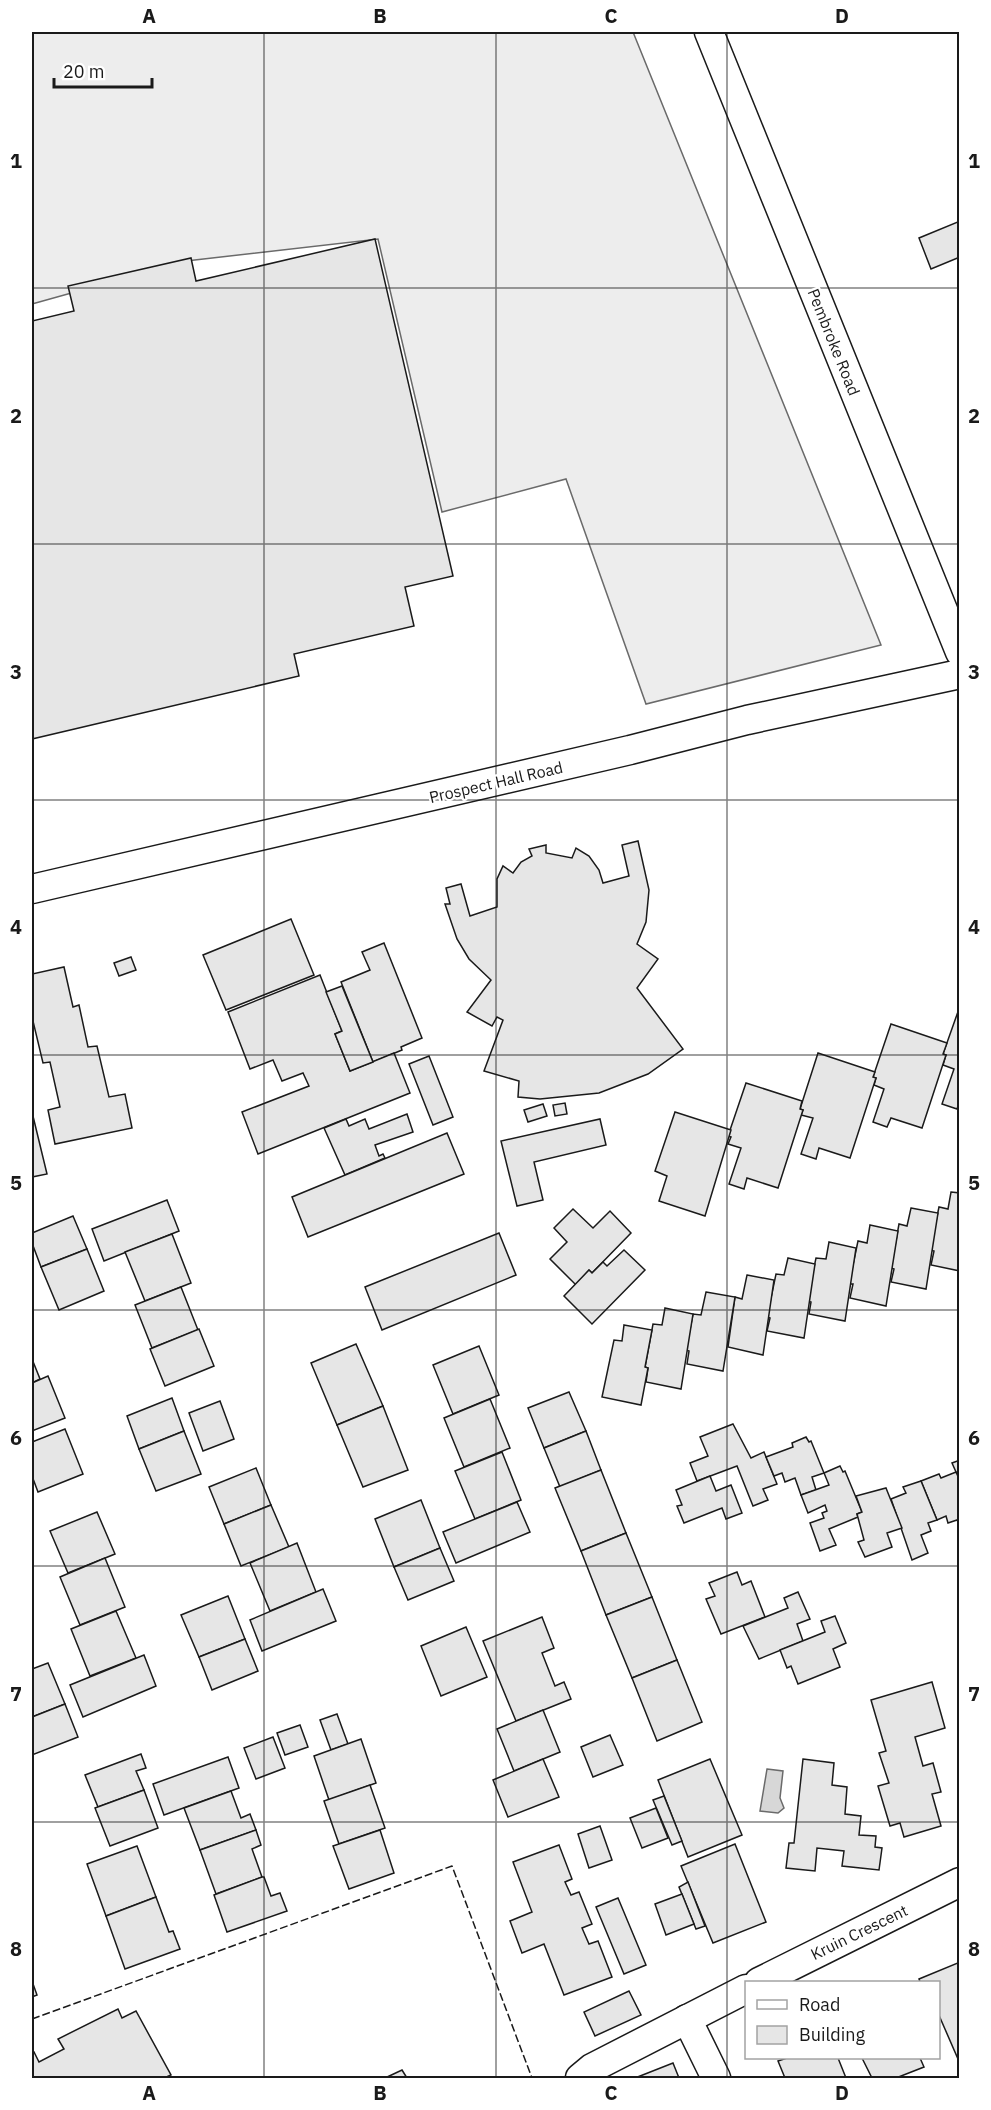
<svg xmlns="http://www.w3.org/2000/svg" width="991" height="2110" viewBox="0 0 991 2110" font-family="'IBM Plex Sans',sans-serif">
	<style>
		.built { fill: #ededed; stroke: #6a6a6a; stroke-width: 1.5 }
		.water { fill: #d7d7d7; stroke: #6a6a6a; stroke-width: 1.5 }
		.building { fill: #e6e6e6; stroke: #1a1a1a; stroke-width: 1.5 }
		.lines { fill: none; stroke-linecap: round; stroke-linejoin: round }
		.street-casing { stroke: #1a1a1a; stroke-width: 31 }
		.street { stroke: #fff; stroke-width: 28 }
		.fence { stroke: #1a1a1a; stroke-width: 1.5; stroke-dasharray: 8 3; stroke-linecap: butt }
		.grid { fill: none; stroke: #1a1a1a; stroke-width: 1.5; stroke-opacity: 0.55 }
		.labels { text-anchor: middle; stroke-width: 4.5; stroke-linejoin: round; paint-order: stroke }
		.street-label { font-size: 16px; fill: #1a1a1a; stroke: #fff }
		.neatline { fill: none; stroke: #1a1a1a; stroke-width: 2 }
		.grid-label { font-size: 20px; text-anchor: middle; font-weight: bold; fill: #1a1a1a }
	</style>
	<rect width="100%" height="100%" fill="#fff"/>
	<polygon class="built" points="32,32 633,32 881,645 646,704 566,479 442,512 378,239 186,261 32,304"/>
	<polygon class="water" points="767,1769 783,1771 780,1798 784,1808 778,1813 760,1811"/>
	<g class="building">
		<polygon points="960,221 960,257 931,269 919,238"/>
		<polygon points="375,239 453,576 405,587 414,626 294,654 299,676 32,739 32,321 74,311 68,286 191,258 196,281"/>
		<polygon points="638,841 649,890 646,922 637,944 658,959 637,988 683,1049 648,1074 599,1093 540,1099 518,1097 519,1081 484,1071 503,1020 497,1017 492,1026 467,1012 491,980 469,959 457,939 445,904 450,904 446,888 461,884 470,916 497,907 497,879 503,866 513,873 521,862 532,856 529,849 546,845 546,853 572,858 576,848 589,856 599,870 603,883 629,876 622,845"/>
		<polygon points="291,919 314,975 226,1010 203,955"/>
		<polygon points="384,943 422,1038 401,1047 402,1050 373,1062 341,982 370,970 362,952"/>
		<polygon points="131,957 136,970 119,976 114,963"/>
		<polygon points="64,967 73,1007 79,1005 88,1047 97,1046 109,1097 125,1094 132,1128 55,1144 48,1110 60,1107 50,1062 43,1063 32,1017 32,974"/>
		<polygon points="320,975 342,1031 335,1034 350,1071 394,1053 410,1093 258,1154 242,1112 309,1086 303,1073 282,1081 273,1060 250,1069 228,1012"/>
		<polygon points="342,986 373,1062 350,1071 335,1034 342,1031 326,992"/>
		<polygon points="960,1006 960,1100 957,1109 942,1104 954,1069 943,1065 946,1055 943,1054"/>
		<polygon points="891,1024 947,1043 943,1054 946,1055 922,1128 891,1118 887,1127 873,1122 884,1089 874,1085 876,1078 873,1077"/>
		<polygon points="818,1053 875,1072 873,1077 876,1078 850,1158 819,1148 816,1159 801,1154 813,1118 801,1115 803,1110 800,1109"/>
		<polygon points="429,1056 453,1117 433,1125 409,1064"/>
		<polygon points="746,1083 802,1101 800,1109 803,1110 778,1188 747,1178 744,1189 729,1184 741,1148 728,1144 731,1137 728,1136"/>
		<polygon points="565,1103 567,1114 555,1116 553,1105"/>
		<polygon points="543,1104 547,1116 528,1122 524,1110"/>
		<polygon points="32,1112 47,1174 32,1177"/>
		<polygon points="675,1112 731,1130 705,1216 659,1201 667,1176 655,1171"/>
		<polygon points="407,1114 413,1132 375,1145 379,1156 383,1154 385,1158 345,1175 324,1128 346,1119 349,1126 365,1119 369,1129"/>
		<polygon points="600,1119 606,1145 534,1162 543,1200 517,1206 501,1141"/>
		<polygon points="447,1133 464,1174 308,1237 292,1197"/>
		<polygon points="951,1192 960,1193 960,1271 931,1265 934,1251 930,1250 939,1207 948,1209"/>
		<polygon points="167,1200 179,1231 104,1261 92,1229"/>
		<polygon points="911,1208 938,1213 926,1289 891,1282 894,1269 891,1268 899,1224 907,1226"/>
		<polygon points="573,1209 593,1228 610,1211 631,1233 592,1273 589,1270 576,1285 550,1259 567,1242 554,1228"/>
		<polygon points="73,1216 87,1249 41,1267 32,1243 32,1233"/>
		<polygon points="870,1225 898,1231 886,1306 850,1298 853,1284 849,1284 858,1241 867,1243"/>
		<polygon points="499,1233 516,1275 382,1330 365,1287"/>
		<polygon points="172,1234 191,1283 145,1301 125,1252"/>
		<polygon points="829,1242 856,1248 845,1321 809,1314 811,1302 807,1301 816,1258 826,1259"/>
		<polygon points="87,1249 104,1291 59,1310 41,1267"/>
		<polygon points="624,1250 645,1270 592,1324 564,1296 589,1270 592,1273 603,1262 607,1266"/>
		<polygon points="788,1258 815,1264 804,1338 767,1331 770,1318 767,1317 776,1274 784,1275"/>
		<polygon points="747,1275 774,1280 763,1355 728,1347 735,1297 742,1299"/>
		<polygon points="181,1287 198,1330 152,1348 135,1305"/>
		<polygon points="706,1292 735,1297 723,1371 687,1364 689,1351 686,1350 693,1314 701,1315"/>
		<polygon points="665,1308 693,1314 681,1389 646,1382 648,1368 645,1367 653,1324 662,1325"/>
		<polygon points="624,1325 652,1330 645,1367 648,1368 641,1405 602,1397 614,1340 622,1341"/>
		<polygon points="199,1329 214,1366 165,1386 150,1349"/>
		<polygon points="356,1344 383,1406 337,1425 311,1363"/>
		<polygon points="479,1346 499,1395 453,1414 433,1365"/>
		<polygon points="32,1359 40,1379 32,1383"/>
		<polygon points="48,1376 65,1418 32,1431 32,1383"/>
		<polygon points="569,1392 586,1431 544,1448 528,1408"/>
		<polygon points="172,1398 184,1431 139,1449 127,1416"/>
		<polygon points="490,1399 510,1448 464,1467 444,1418"/>
		<polygon points="220,1401 234,1439 203,1451 189,1413"/>
		<polygon points="383,1406 408,1470 363,1487 337,1425"/>
		<polygon points="733,1424 751,1458 764,1452 777,1484 763,1489 768,1500 753,1506 737,1466 697,1481 690,1463 708,1456 700,1437"/>
		<polygon points="65,1429 83,1474 38,1492 32,1476 32,1442"/>
		<polygon points="184,1431 201,1474 156,1491 139,1449"/>
		<polygon points="586,1431 601,1470 560,1487 544,1448"/>
		<polygon points="806,1437 809,1442 811,1441 824,1473 812,1477 816,1490 801,1495 795,1478 785,1482 782,1473 774,1476 766,1457 793,1447 792,1443"/>
		<polygon points="502,1452 521,1500 475,1519 455,1471"/>
		<polygon points="960,1460 960,1481 952,1463"/>
		<polygon points="840,1466 843,1472 845,1471 862,1512 857,1514 858,1517 829,1529 836,1545 820,1551 810,1523 824,1518 822,1513 827,1511 825,1505 808,1513 801,1495 829,1485 824,1473"/>
		<polygon points="256,1468 271,1505 224,1524 209,1487"/>
		<polygon points="601,1470 626,1533 581,1551 555,1488"/>
		<polygon points="956,1472 960,1481 960,1525 957,1520 948,1523 946,1516 937,1520 921,1481 939,1474 941,1478"/>
		<polygon points="710,1476 716,1491 731,1485 742,1513 726,1519 722,1508 684,1523 677,1506 682,1505 676,1490"/>
		<polygon points="921,1481 937,1520 928,1523 931,1531 921,1535 928,1553 912,1560 891,1499 906,1493 903,1487"/>
		<polygon points="886,1488 902,1528 887,1533 892,1547 865,1557 858,1542 864,1540 857,1514 862,1512 856,1496"/>
		<polygon points="421,1500 440,1548 394,1567 375,1519"/>
		<polygon points="517,1502 530,1532 456,1563 443,1532"/>
		<polygon points="271,1505 289,1547 241,1566 224,1524"/>
		<polygon points="97,1512 115,1554 68,1573 50,1531"/>
		<polygon points="626,1533 652,1597 606,1615 581,1551"/>
		<polygon points="297,1543 316,1592 270,1611 250,1563"/>
		<polygon points="440,1548 454,1581 408,1600 394,1567"/>
		<polygon points="105,1558 125,1607 80,1625 60,1577"/>
		<polygon points="737,1572 742,1585 751,1581 765,1617 721,1634 706,1599 715,1596 709,1583"/>
		<polygon points="323,1589 336,1621 262,1651 250,1620"/>
		<polygon points="798,1592 810,1619 797,1624 803,1641 759,1659 743,1626 788,1608 784,1598"/>
		<polygon points="228,1596 245,1639 199,1657 181,1615"/>
		<polygon points="652,1597 677,1660 632,1678 606,1615"/>
		<polygon points="116,1611 136,1658 90,1676 71,1629"/>
		<polygon points="835,1616 846,1643 833,1649 840,1667 798,1684 791,1666 787,1668 780,1650 825,1632 821,1621"/>
		<polygon points="542,1617 554,1648 542,1653 555,1686 564,1682 571,1699 516,1721 483,1641"/>
		<polygon points="466,1627 487,1677 441,1696 421,1646"/>
		<polygon points="245,1639 258,1671 212,1690 199,1657"/>
		<polygon points="144,1655 156,1686 83,1717 70,1685"/>
		<polygon points="677,1660 702,1722 657,1741 632,1678"/>
		<polygon points="48,1663 65,1704 32,1717 32,1669"/>
		<polygon points="932,1682 945,1728 915,1737 923,1766 933,1763 941,1792 932,1794 941,1826 904,1837 900,1823 890,1826 878,1786 889,1783 879,1753 886,1751 871,1700"/>
		<polygon points="65,1704 78,1737 32,1755 32,1717"/>
		<polygon points="543,1710 560,1752 514,1771 497,1729"/>
		<polygon points="337,1714 348,1744 331,1750 320,1720"/>
		<polygon points="300,1725 308,1747 285,1755 277,1733"/>
		<polygon points="610,1735 623,1765 593,1777 581,1747"/>
		<polygon points="273,1737 285,1768 256,1779 244,1748"/>
		<polygon points="361,1739 376,1783 329,1800 314,1756"/>
		<polygon points="141,1754 146,1768 136,1771 144,1790 98,1807 85,1775"/>
		<polygon points="228,1757 239,1788 164,1815 153,1784"/>
		<polygon points="543,1759 559,1797 508,1817 493,1780"/>
		<polygon points="710,1759 742,1835 688,1857 658,1780"/>
		<polygon points="803,1759 834,1763 832,1785 847,1787 845,1814 861,1816 859,1835 876,1836 875,1847 882,1848 879,1870 842,1866 844,1851 817,1848 815,1871 786,1868 789,1843 794,1843"/>
		<polygon points="370,1785 385,1828 339,1844 324,1801"/>
		<polygon points="144,1790 158,1828 110,1846 95,1808"/>
		<polygon points="231,1791 241,1818 250,1814 256,1830 200,1850 184,1808"/>
		<polygon points="664,1796 682,1841 672,1845 653,1800"/>
		<polygon points="656,1808 668,1838 642,1848 630,1818"/>
		<polygon points="600,1826 612,1860 589,1868 578,1834"/>
		<polygon points="256,1830 261,1845 252,1849 262,1877 216,1894 200,1850"/>
		<polygon points="380,1830 394,1873 349,1889 333,1846"/>
		<polygon points="735,1844 766,1922 713,1943 681,1866"/>
		<polygon points="559,1845 572,1879 565,1882 571,1895 579,1892 592,1924 582,1928 589,1944 598,1941 612,1977 564,1995 544,1944 522,1953 510,1921 532,1912 513,1862"/>
		<polygon points="137,1846 156,1897 106,1916 87,1864"/>
		<polygon points="262,1877 264,1877 271,1896 280,1893 287,1911 227,1932 214,1895"/>
		<polygon points="688,1882 705,1926 696,1929 679,1887"/>
		<polygon points="682,1894 694,1924 666,1935 655,1904"/>
		<polygon points="156,1897 169,1932 173,1931 180,1949 125,1969 106,1916"/>
		<polygon points="618,1898 646,1965 624,1974 596,1907"/>
		<polygon points="960,1962 960,2059 958,2059 938,2013 938,1982 920,1982 919,1979"/>
		<polygon points="32,1981 37,1995 32,1997"/>
		<polygon points="629,1991 641,2015 595,2036 584,2012"/>
		<polygon points="118,2009 122,2018 136,2011 171,2075 164,2078 32,2078 32,2053 34,2052 39,2062 64,2049 58,2039"/>
		<polygon points="787,2058 838,2058 846,2078 785,2078 778,2061"/>
		<polygon points="862,2058 920,2058 924,2067 896,2078 872,2078"/>
		<polygon points="673,2063 679,2078 635,2078"/>
		<polygon points="402,2070 407,2078 385,2078"/>
	</g>
	<g class="lines">
		<g class="street-casing">
			<g id="street">
				<polyline points="709,32 960,652"/>
				<polyline points="32,889 630,750 747,720 960,674"/>
				<polyline points="759,1982 960,1882"/>
				<polyline points="687,2019 716,2078"/>
				<polyline points="580,2078 592,2068 746,1989"/>
			</g>
		</g>
		<use href="#street" class="street"/>
		<polyline class="fence" points="32,2019 452,1866 532,2078"/>
	</g>
	<path class="grid" d="M 264,32 L 264,2078M 496,32 L 496,2078M 727,32 L 727,2078M 32,288 L 960,288M 32,544 L 960,544M 32,800 L 960,800M 32,1055 L 960,1055M 32,1310 L 960,1310M 32,1566 L 960,1566M 32,1822 L 960,1822"/>
	<g class="labels">
		<g class="street-label">
			<text transform="translate(834 342) rotate(68)" y="6">Pembroke Road</text>
			<text transform="translate(496 782) rotate(-13)" y="6">Prospect Hall Road</text>
			<text transform="translate(859 1932) rotate(-26)" y="6">Kruin Crescent</text>
		</g>
	</g>
	<rect width="991" height="2110" fill="none" stroke="#ffffff" stroke-width="66"/>
	<rect x="745" y="1981" width="195" height="78" fill="#ffffff" stroke="#a3a3a3" stroke-width="1.5"/>
	<rect x="757" y="2000" width="30" height="9" fill="#ffffff" stroke="#a3a3a3" stroke-width="1.5"/>
	<text x="799" y="2011" font-size="18" fill="#1a1a1a">Road</text>
	<rect x="757" y="2026" width="30" height="18" fill="#e6e6e6" stroke="#a3a3a3" stroke-width="1.5"/>
	<text x="799" y="2041" font-size="18" fill="#1a1a1a">Building</text>
	<path d="M54 78v9h98v-9" fill="none" stroke="#1a1a1a" stroke-width="3"/>
	<text x="63" y="78" font-size="18" fill="#1a1a1a" stroke="#ffffff" stroke-width="4.5" paint-order="stroke">20 m</text>
	<rect x="33" y="33" width="925" height="2044" class="neatline"/>
	<g class="grid-label">
		<text x="149" y="23">A</text>
		<text x="380" y="23">B</text>
		<text x="611" y="23">C</text>
		<text x="842" y="23">D</text>
		<text x="16" y="168">1</text>
		<text x="974" y="168">1</text>
		<text x="16" y="423">2</text>
		<text x="974" y="423">2</text>
		<text x="16" y="679">3</text>
		<text x="974" y="679">3</text>
		<text x="16" y="934">4</text>
		<text x="974" y="934">4</text>
		<text x="16" y="1190">5</text>
		<text x="974" y="1190">5</text>
		<text x="16" y="1445">6</text>
		<text x="974" y="1445">6</text>
		<text x="16" y="1701">7</text>
		<text x="974" y="1701">7</text>
		<text x="16" y="1956">8</text>
		<text x="974" y="1956">8</text>
		<text x="149" y="2100">A</text>
		<text x="380" y="2100">B</text>
		<text x="611" y="2100">C</text>
		<text x="842" y="2100">D</text>
	</g>
</svg>
